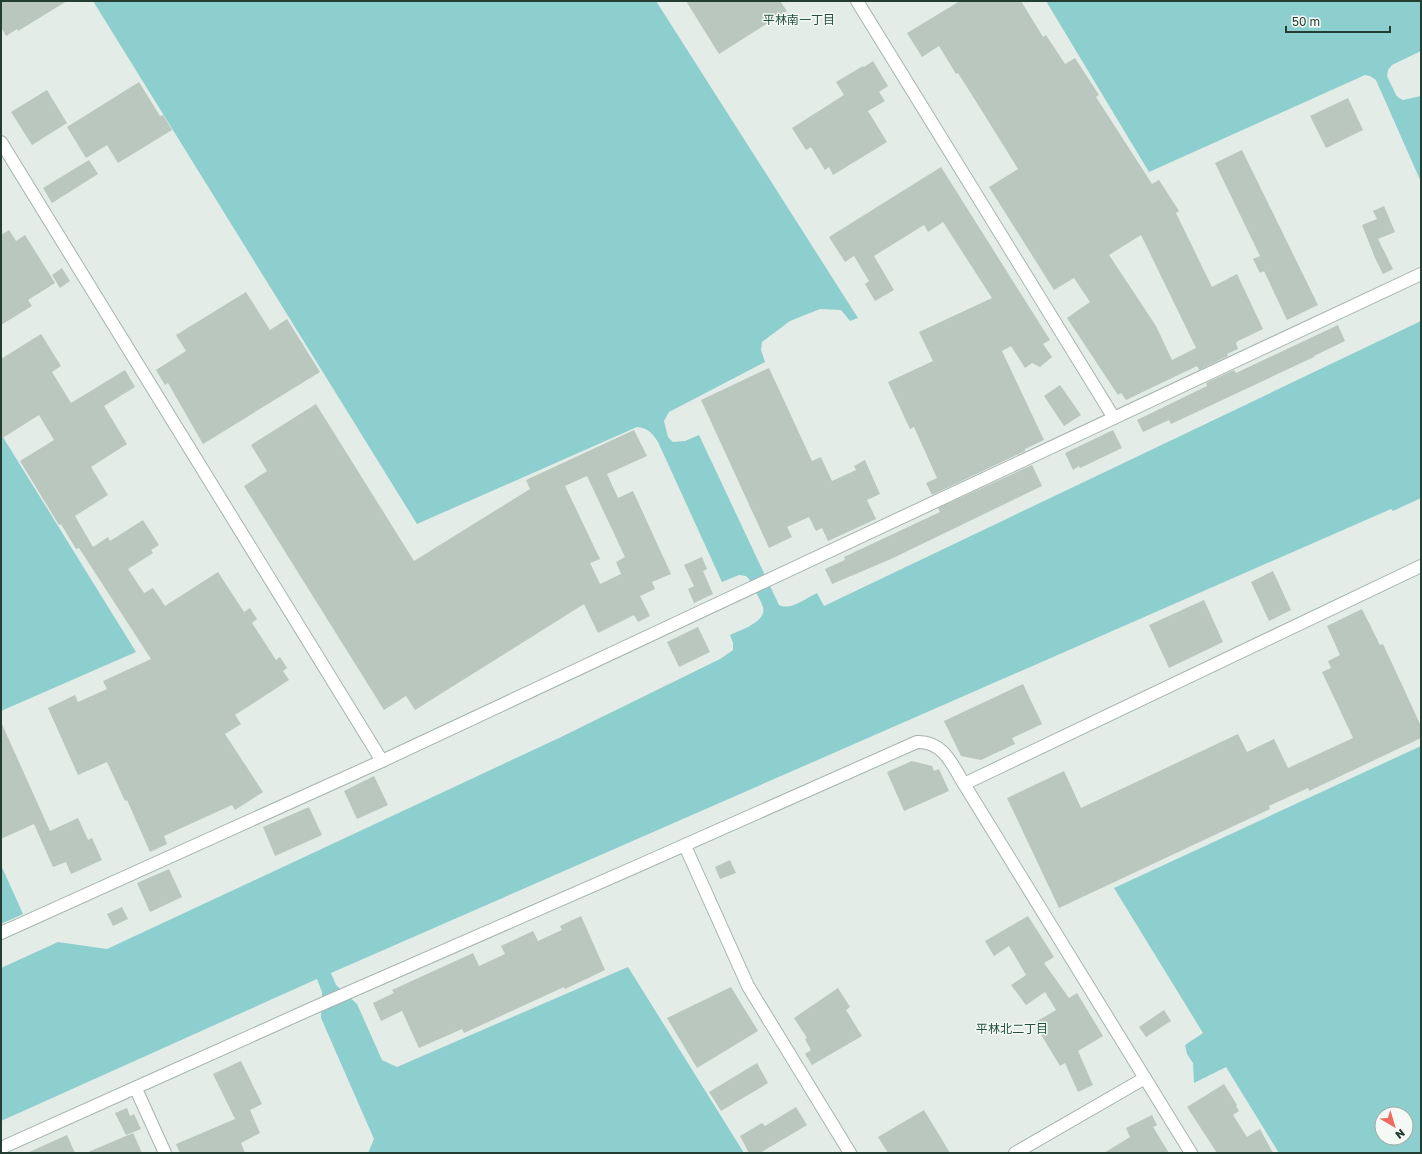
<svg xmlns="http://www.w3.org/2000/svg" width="1422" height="1154" viewBox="0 0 1422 1154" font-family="'Golos Text','Noto Sans JP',sans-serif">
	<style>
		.water { fill: #8dcfcf; fill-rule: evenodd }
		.building { fill: #b9c7bf; fill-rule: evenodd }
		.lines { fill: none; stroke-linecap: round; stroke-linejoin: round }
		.minor-casing { stroke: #a6b4ad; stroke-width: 14 }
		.minor { stroke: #fff; stroke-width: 12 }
		.labels { text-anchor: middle; stroke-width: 3; stroke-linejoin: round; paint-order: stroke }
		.neighbourhood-label { font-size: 12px; fill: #204f3c; stroke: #f4f9f5 }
	</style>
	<rect width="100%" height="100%" fill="#e3ece7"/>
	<g class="water">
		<path d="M 93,1 L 656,1 L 858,318 L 850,321 L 841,310 L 820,309 L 790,321 L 762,342 L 761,350 L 765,362 L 669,412 L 664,421 L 668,437 L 673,442 L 685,441 L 699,435 L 779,605 C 791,611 806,598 817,593 L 824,606 L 1421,321 L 1421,498 L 1393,511 L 1391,509 L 331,973 L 336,985 L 357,1004 L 382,1060 L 397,1067 L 628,967 L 744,1153 L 368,1153 L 374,1139 L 321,1018 L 322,992 L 317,979 L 1,1121 L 1,968 L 58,942 L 107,949 L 559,738 L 720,659 L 733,650 L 733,643 L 730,635 C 740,630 767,622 763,607 C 760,598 753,588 749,579 L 746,576 L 739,575 L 722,582 L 658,442 C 652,433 648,428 637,427 L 417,524 Z"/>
		<polygon points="1046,1 1421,1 1421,51 1392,65 1388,70 1387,76 1396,95 1399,98 1403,100 1421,96 1421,182 1376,80 1370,76 1365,75 1149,172"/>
		<polygon points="1,434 136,652 1,711"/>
		<path d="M 1421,746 L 1421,1153 L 1279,1153 L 1226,1067 L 1194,1083 L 1193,1063 L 1187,1054 L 1185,1045 L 1203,1033 L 1114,888 ZM 1382,1114 L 1406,1114 L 1406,1138 L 1382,1138 Z"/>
		<polygon points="1,865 23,914 1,924"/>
	</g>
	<g class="building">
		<polygon points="1,1 67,1 18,31 17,29 6,36 1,27"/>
		<polygon points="686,1 780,1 787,11 719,54"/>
		<path d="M 960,1 L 1021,1 L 1043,37 L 1046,35 L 1065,64 L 1075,58 L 1099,95 L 1096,97 L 1152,184 L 1159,180 L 1179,211 L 1176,213 L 1212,287 L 1237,274 L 1263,329 L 1238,341 L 1236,343 L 1238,349 L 1227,354 L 1228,356 L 1199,370 L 1197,366 L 1126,400 L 1121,393 L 1118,395 L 1067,318 L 1090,302 L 1074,278 L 1054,290 L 989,187 L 1018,169 L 982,111 L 958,73 L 956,74 L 939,46 L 922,57 L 907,33 ZM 1141,235 L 1196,348 L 1172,360 L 1156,326 L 1109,255 Z"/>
		<polygon points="873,61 888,86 879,92 885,101 868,111 887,142 833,175 829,167 825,170 811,147 806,150 792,128 844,95 836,82 863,66 864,67"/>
		<polygon points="139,82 160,116 163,115 172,130 118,163 107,145 86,158 67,127"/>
		<polygon points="47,90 67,123 32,145 11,112"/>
		<polygon points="1348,98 1363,130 1326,148 1310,116"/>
		<polygon points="1242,150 1318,305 1287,320 1264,271 1260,273 1253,259 1260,256 1215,163"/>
		<polygon points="89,160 98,174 52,203 43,188"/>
		<polygon points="941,167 1050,340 1043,344 1052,357 1040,367 1032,363 1025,368 1011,346 1002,351 1044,440 1025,449 1025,451 932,495 926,483 937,478 914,427 910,429 888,382 933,361 919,332 992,298 943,222 928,232 924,225 874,256 894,290 875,301 865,284 869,281 854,256 845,262 829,237"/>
		<polygon points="1384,206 1395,232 1378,239 1393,269 1383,274 1375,258 1362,225 1377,219 1373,211"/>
		<polygon points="9,230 16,241 25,235 55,283 28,300 32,306 1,325 1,235"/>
		<polygon points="62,268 70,281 60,288 52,275"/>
		<polygon points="246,292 270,330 287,319 320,372 203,444 168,383 165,385 156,370 186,351 176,335"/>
		<polygon points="1338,325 1345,341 1314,356 1314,357 1171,424 1169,420 1143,432 1137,420 1207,386 1206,383 1234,370 1236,373"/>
		<polygon points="41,334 61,366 52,372 71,403 125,370 135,387 104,406 127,444 91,467 108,495 75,516 93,547 108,537 110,541 143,520 159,545 151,550 153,553 128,569 144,593 153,588 165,606 218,572 244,612 250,608 257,619 252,623 276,660 280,657 287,668 283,671 289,680 235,715 241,724 225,734 263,792 235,810 232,805 164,836 167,844 150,852 127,800 125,801 107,762 78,775 48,708 75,695 78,702 107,689 103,681 151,659 79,548 76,549 61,524 59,525 20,461 54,440 39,415 1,439 1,359"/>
		<polygon points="769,368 812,461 821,457 832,481 856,470 854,466 865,460 880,494 867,500 876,519 828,541 822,528 816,531 809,517 787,527 792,537 769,548 701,400"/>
		<polygon points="1060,385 1081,415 1064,426 1044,396"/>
		<path d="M 316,404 L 414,561 L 530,489 L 526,480 L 634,430 L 647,456 L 607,474 L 618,498 L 633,491 L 671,574 L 652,582 L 655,589 L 640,596 L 650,616 L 638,622 L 634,615 L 598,633 L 584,604 L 415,710 L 406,696 L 384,710 L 244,486 L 267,471 L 251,445 ZM 587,476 L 625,557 L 616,562 L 621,574 L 600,584 L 590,563 L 600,559 L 565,486 Z"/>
		<polygon points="1113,430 1122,448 1080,468 1079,466 1073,470 1065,453"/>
		<polygon points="1032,465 1042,486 891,559 832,584 825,569 845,560 844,557 940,512 938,508"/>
		<polygon points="702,557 707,569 703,571 713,594 694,603 688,589 694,586 684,565"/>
		<polygon points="1273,571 1291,610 1269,621 1251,582"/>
		<polygon points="1204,600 1223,642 1169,668 1149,625"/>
		<polygon points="1362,609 1380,645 1383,644 1421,726 1421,738 1309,791 1308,788 1269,806 1270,809 1059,908 1007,798 1064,771 1081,808 1238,734 1247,752 1274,739 1288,768 1353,738 1322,672 1331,668 1328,661 1340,655 1327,626"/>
		<polygon points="698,627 710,652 679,667 667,642"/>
		<polygon points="1023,684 1042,724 1012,738 1015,744 981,760 961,756 944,721"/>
		<polygon points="1,722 50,831 78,818 88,840 92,838 102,860 71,874 66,862 53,867 34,824 1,839"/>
		<polygon points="912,761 932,766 934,771 939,769 949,791 904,811 887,772"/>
		<polygon points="374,776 388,805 357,819 344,791"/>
		<polygon points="309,807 322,835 275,856 263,827"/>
		<polygon points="730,860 736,873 720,879 715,867"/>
		<polygon points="169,869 182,897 150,912 137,883"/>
		<polygon points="122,907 128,919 113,926 107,914"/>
		<polygon points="581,916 605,970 565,989 564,987 464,1033 462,1029 419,1048 402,1011 381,1021 373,1003 394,993 392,990 473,953 479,966 505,954 501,946 533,931 538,941 562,930 560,926"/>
		<polygon points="1028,916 1054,957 1044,963 1069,998 1077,993 1103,1036 1078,1051 1093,1085 1078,1092 1065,1063 1060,1066 1034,1023 1056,1010 1045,992 1026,1005 1011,985 1026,975 1009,946 994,956 985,941"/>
		<polygon points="731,987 758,1031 697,1068 667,1018"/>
		<polygon points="838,988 850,1007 846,1010 862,1036 812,1065 805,1054 811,1050 805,1039 807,1038 794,1018"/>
		<polygon points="1164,1010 1171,1021 1146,1037 1139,1027"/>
		<polygon points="241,1061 262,1104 250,1110 260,1133 241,1143 245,1153 180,1153 176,1144 235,1119 213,1074"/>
		<polygon points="757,1063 768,1083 721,1111 709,1092"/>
		<polygon points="1224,1084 1237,1105 1236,1106 1239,1111 1233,1115 1247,1137 1260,1129 1273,1153 1217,1153 1187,1107"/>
		<polygon points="796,1107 807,1125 760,1153 749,1153 740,1136 762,1123 765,1126"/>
		<polygon points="127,1108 130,1116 134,1114 141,1129 126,1135 115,1113"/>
		<polygon points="924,1110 950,1153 888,1153 878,1137"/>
		<polygon points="1152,1115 1157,1125 1153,1127 1169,1153 1104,1153 1130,1137 1126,1128"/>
		<polygon points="133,1133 142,1153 86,1153"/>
		<polygon points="67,1135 75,1153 27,1153"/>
	</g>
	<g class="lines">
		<g class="minor-casing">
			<g id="minor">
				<polyline points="857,1 1114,418"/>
				<polyline points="1,142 382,761"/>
				<polyline points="964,784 1421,566"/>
				<polyline points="685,846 748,986 850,1153"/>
				<polyline points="1,933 382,761 1421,274"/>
				<polyline points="136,1089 165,1153"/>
				<path d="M 1,1148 C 105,1102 209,1054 313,1008 C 515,920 716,832 917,742 C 943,741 952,764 964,784 L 1191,1153"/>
				<polyline points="1015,1153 1145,1078"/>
			</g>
		</g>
		<use href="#minor" class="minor"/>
	</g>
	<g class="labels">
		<g class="neighbourhood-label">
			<text x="799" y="24">平林南一丁目</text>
			<text x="1012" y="1033">平林北二丁目</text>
		</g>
	</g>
	<rect width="1422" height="1154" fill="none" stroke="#233d32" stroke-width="4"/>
	<g transform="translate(1394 1126) rotate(142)"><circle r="19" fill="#f4f9f5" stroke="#a0aea7"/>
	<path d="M0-3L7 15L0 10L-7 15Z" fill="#ed6c61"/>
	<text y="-6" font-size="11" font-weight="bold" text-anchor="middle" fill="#233d32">N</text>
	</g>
	<path d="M1286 26v6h104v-6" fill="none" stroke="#233d32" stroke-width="2"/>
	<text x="1292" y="26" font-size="12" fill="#233d32" stroke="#f4f9f5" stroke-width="3" paint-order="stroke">50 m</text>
</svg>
